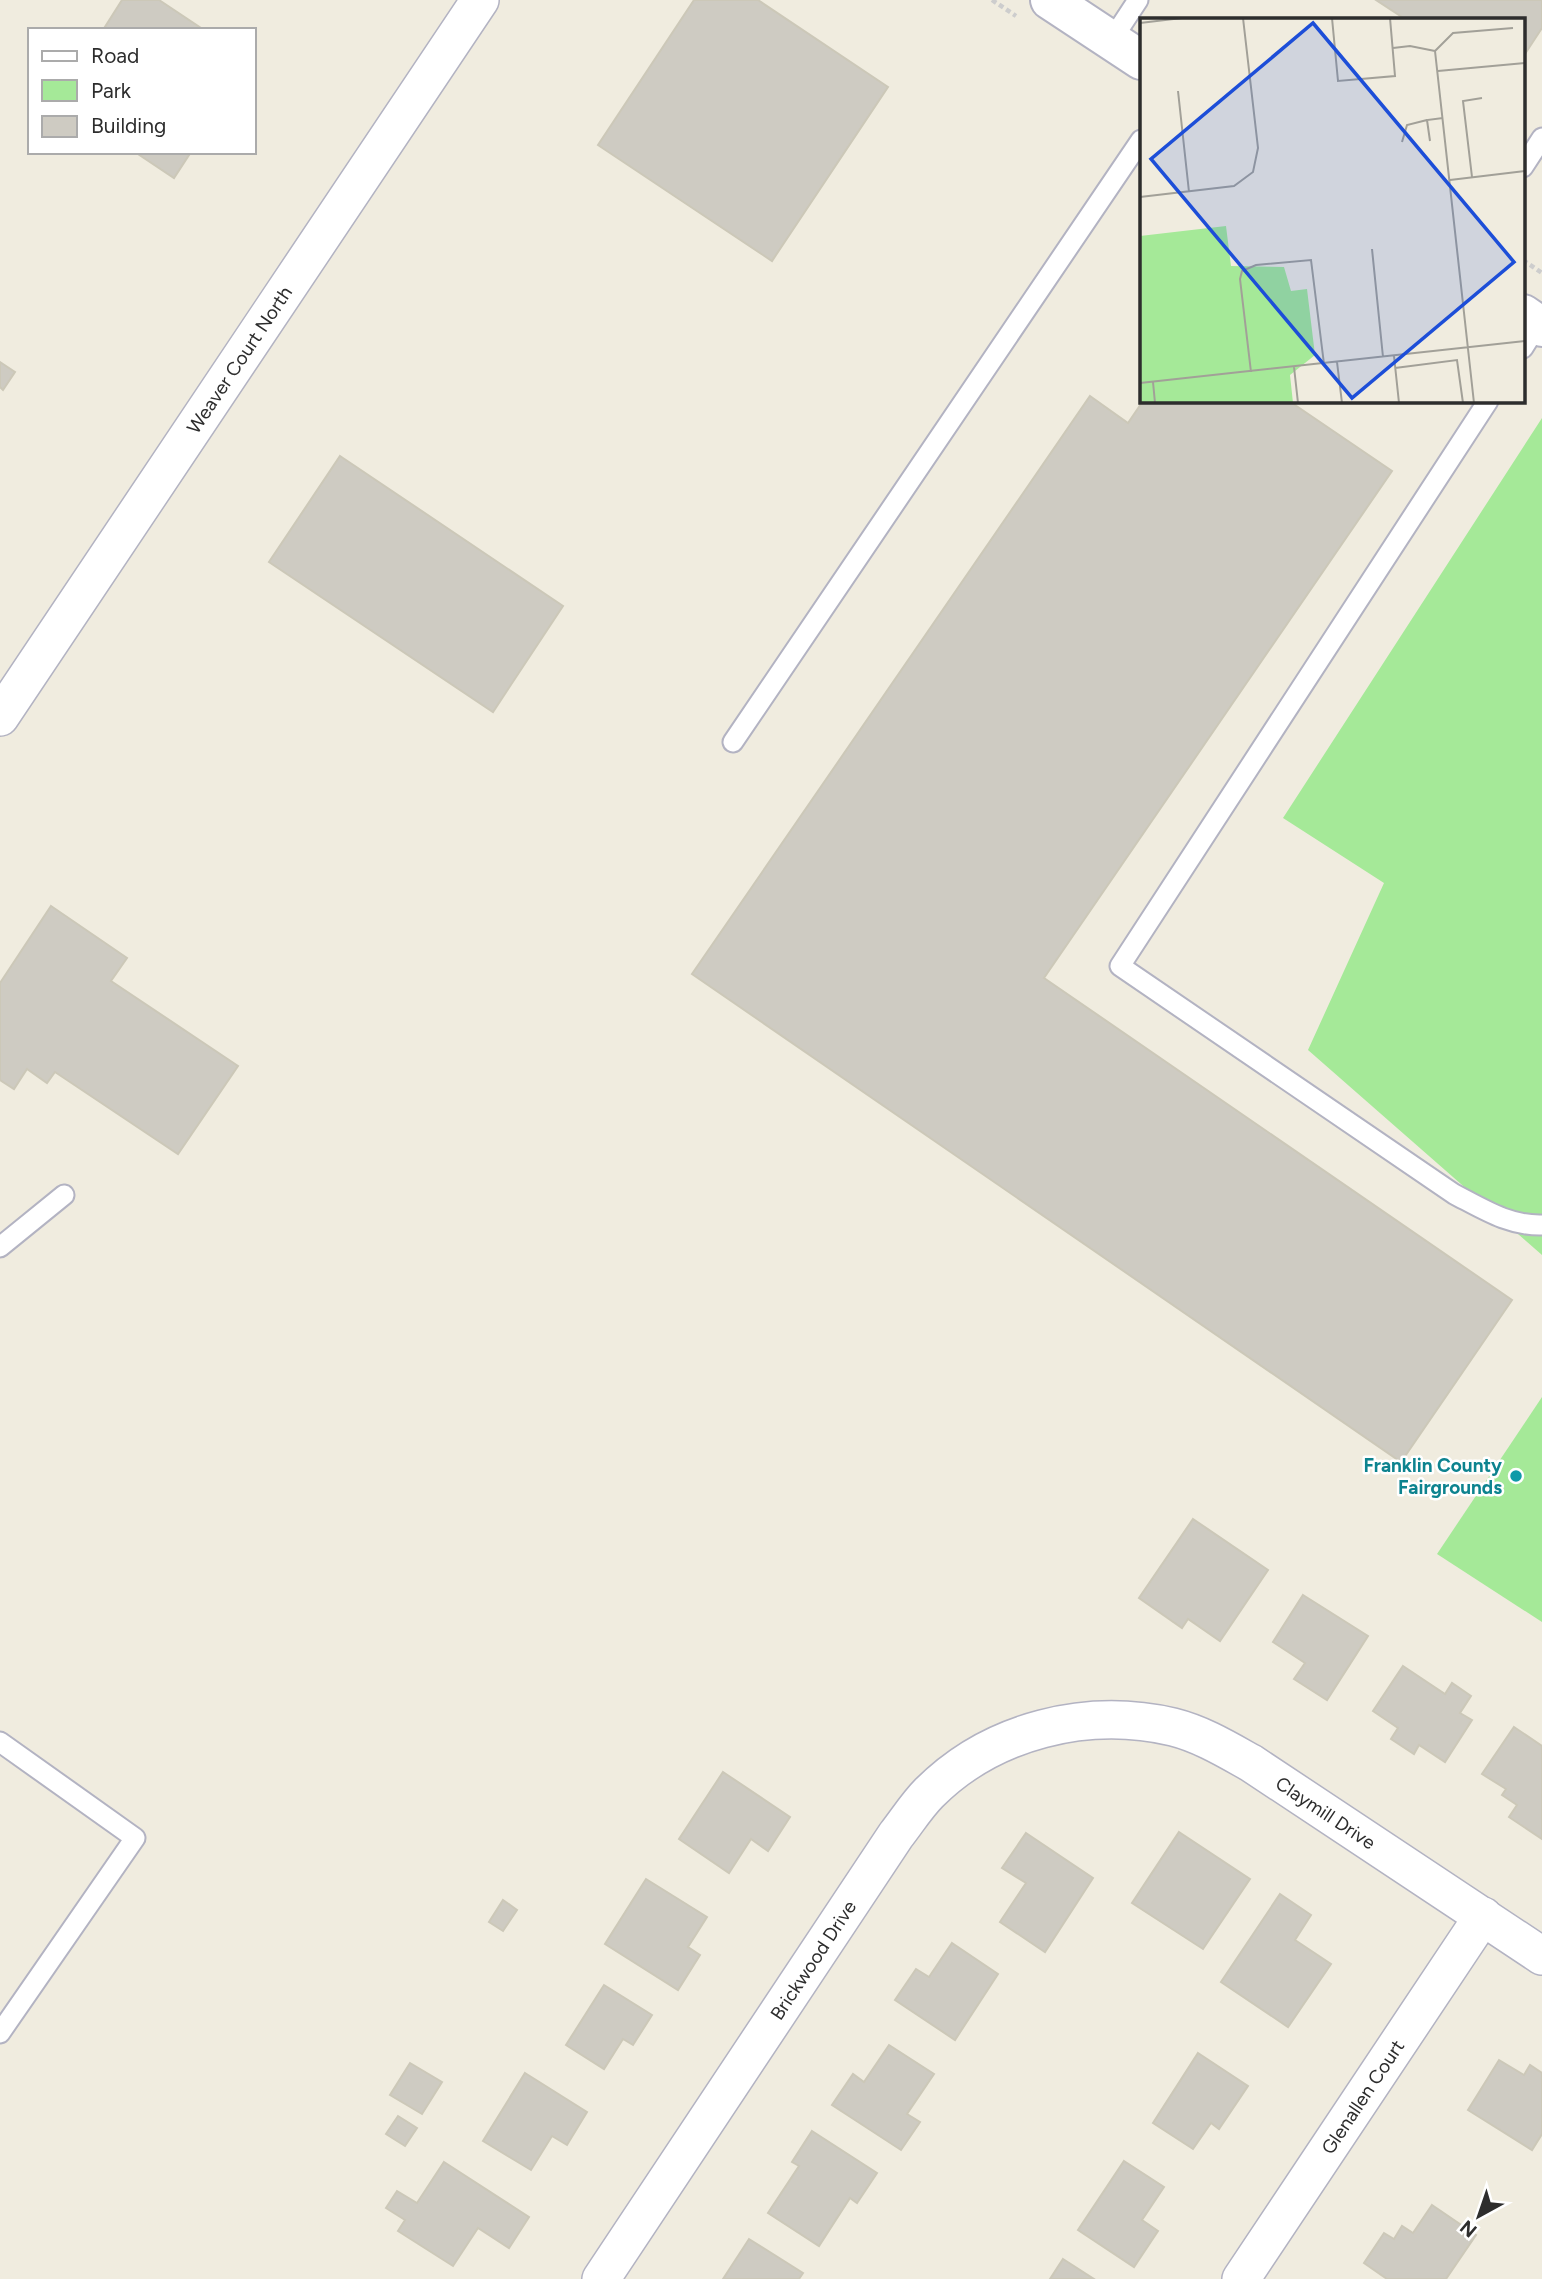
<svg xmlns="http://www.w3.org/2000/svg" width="1542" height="2279" viewBox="0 0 1542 2279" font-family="Figtree,sans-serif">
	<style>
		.green { fill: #a5e998 }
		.building { fill: #cecbc2; stroke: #ccc8b8; stroke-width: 2 }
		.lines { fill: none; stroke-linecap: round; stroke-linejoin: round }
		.service-casing { stroke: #b3b3c2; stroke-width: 23 }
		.minor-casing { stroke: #b3b3c2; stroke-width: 40 }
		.tertiary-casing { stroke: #b3b3c2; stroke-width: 42 }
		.path { stroke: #cdcdcd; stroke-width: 4.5; stroke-dasharray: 5 3.5; stroke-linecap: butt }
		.service { stroke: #fff; stroke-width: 19 }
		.minor { stroke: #fff; stroke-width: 37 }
		.tertiary { stroke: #fff; stroke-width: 38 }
		.culture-dot { fill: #0f9aa8; stroke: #fff; stroke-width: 2.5 }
		.labels { text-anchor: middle; stroke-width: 5; stroke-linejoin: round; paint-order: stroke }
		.street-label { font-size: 19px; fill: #2d2d2d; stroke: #fff }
		.culture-label { font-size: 19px; font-weight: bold; fill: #0d838f; stroke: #fff; text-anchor: end }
		.inset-road { fill: none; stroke: #a2a098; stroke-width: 2 }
		.view { fill: #1d4ed8; fill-opacity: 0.15; stroke: #1d4ed8; stroke-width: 3.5 }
		.inset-edge { fill: none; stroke: #2d2d2d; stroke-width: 3.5 }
	</style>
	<rect width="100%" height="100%" fill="#f0ecdf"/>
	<g class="green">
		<polygon points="1542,418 1542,1255 1308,1050 1384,883 1283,818"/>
		<polygon points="1542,1397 1542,1622 1437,1554"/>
	</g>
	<g class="building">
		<polygon points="122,0 159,0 204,30 103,30"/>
		<polygon points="694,0 758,0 888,87 772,261 598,145"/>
		<polygon points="1376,0 1542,0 1542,28 1523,57 1523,19 1405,19"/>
		<polygon points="135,152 191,152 174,178"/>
		<polygon points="0,362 15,372 3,390 0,387"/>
		<polygon points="1090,396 1128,423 1143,401 1289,401 1392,471 1044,978 1512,1300 1401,1462 692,974"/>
		<polygon points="340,456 563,606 493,712 269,562"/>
		<polygon points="51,906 127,958 111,981 238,1066 178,1154 55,1072 47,1083 27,1069 14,1089 0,1080 0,983"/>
		<polygon points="1193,1519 1268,1570 1220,1641 1188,1619 1182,1628 1139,1598"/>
		<polygon points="1303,1595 1368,1636 1327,1700 1294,1679 1305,1663 1273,1642"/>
		<polygon points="1403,1666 1445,1694 1452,1683 1471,1696 1460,1713 1472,1720 1445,1762 1419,1745 1414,1754 1391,1739 1398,1728 1373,1711"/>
		<polygon points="1514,1727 1542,1746 1542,1839 1509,1817 1517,1805 1502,1795 1506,1789 1482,1774"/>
		<polygon points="723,1772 790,1817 768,1851 751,1839 729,1873 679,1839"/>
		<polygon points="1179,1832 1250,1879 1203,1949 1132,1903"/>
		<polygon points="1026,1833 1093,1878 1045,1952 1000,1922 1026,1883 1002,1868"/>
		<polygon points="646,1879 707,1917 688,1947 700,1955 678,1990 605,1944"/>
		<polygon points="1280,1894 1311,1915 1295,1940 1331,1964 1288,2027 1221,1982"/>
		<polygon points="503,1900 517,1910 503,1931 489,1922"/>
		<polygon points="952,1943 998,1974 955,2040 895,2000 916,1969 929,1977"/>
		<polygon points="604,1985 652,2015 633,2045 623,2039 604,2069 566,2045"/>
		<polygon points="889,2045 934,2074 907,2114 920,2122 901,2150 832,2105 853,2074 864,2082"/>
		<polygon points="1198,2053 1248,2086 1219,2129 1211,2123 1193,2149 1153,2123"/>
		<polygon points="1499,2060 1524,2075 1530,2065 1542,2073 1542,2134 1532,2150 1468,2110"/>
		<polygon points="410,2063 442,2082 422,2114 390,2095"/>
		<polygon points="525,2073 587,2112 567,2145 552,2136 531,2170 483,2141"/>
		<polygon points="398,2116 417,2128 405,2146 386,2134"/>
		<polygon points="812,2131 877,2173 857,2203 850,2198 819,2246 768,2213 799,2166 792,2162"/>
		<polygon points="1124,2161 1164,2187 1142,2220 1158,2231 1134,2267 1078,2230"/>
		<polygon points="444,2162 529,2217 509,2248 478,2228 453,2266 398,2231 405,2220 386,2208 397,2191 417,2203"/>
		<polygon points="1432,2205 1476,2235 1446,2279 1387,2279 1364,2263 1384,2233 1394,2239 1402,2226 1413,2233"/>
		<polygon points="749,2239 803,2273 799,2279 723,2279"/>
		<polygon points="1063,2259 1094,2279 1050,2279"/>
	</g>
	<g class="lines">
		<g class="service-casing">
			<g id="service">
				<polyline points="1111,41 1138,0"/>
				<polyline points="1523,167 1542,138"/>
				<polyline points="1523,348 1538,324"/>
				<path d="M 1488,401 L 1120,966 L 1454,1194 C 1483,1209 1509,1226 1542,1225"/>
				<polyline points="733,742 1141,140"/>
				<polyline points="0,1247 64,1195"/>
				<polyline points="0,1742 135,1838 0,2033"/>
			</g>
		</g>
		<g class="minor-casing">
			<g id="minor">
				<path id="s1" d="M 0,717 L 480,0"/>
				<path id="s2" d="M 601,2279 L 896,1835 C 907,1821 917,1805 929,1793 C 992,1730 1087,1707 1173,1727 C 1201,1734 1226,1749 1251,1763 L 1542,1956"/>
				<path id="s3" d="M 1241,2279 L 1483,1916"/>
			</g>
		</g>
		<g class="tertiary-casing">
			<g id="tertiary">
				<polyline points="1050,0 1141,60"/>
				<polyline points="1523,314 1542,327"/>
			</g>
		</g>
		<g class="path">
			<polyline points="992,0 1016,16"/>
			<polyline points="1523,260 1542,273"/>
		</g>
		<use href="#service" class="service"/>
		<use href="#minor" class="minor"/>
		<use href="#tertiary" class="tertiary"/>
	</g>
	<circle class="culture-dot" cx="1516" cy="1476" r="7"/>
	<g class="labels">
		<g class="street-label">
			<text dy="7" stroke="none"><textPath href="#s1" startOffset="430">Weaver Court North</textPath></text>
			<text dy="7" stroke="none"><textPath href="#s2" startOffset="1026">Claymill Drive</textPath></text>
			<text dy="7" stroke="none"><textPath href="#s2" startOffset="383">Brickwood Drive</textPath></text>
			<text dy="7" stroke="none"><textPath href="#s3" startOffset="219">Glenallen Court</textPath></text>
		</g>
		<g class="culture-label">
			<text x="1502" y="1472">Franklin County<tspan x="1502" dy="22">Fairgrounds</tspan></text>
		</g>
	</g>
	<g transform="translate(1140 18)">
		<rect width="385" height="385" fill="#f0ecdf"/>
		<path d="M 86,208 L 91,248 L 144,249 L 151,273 L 167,271 L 175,337 L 150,357 L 153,385 L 0,385 L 0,218 Z" fill="#a5e998"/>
		<path class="inset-road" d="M 192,0 L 198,63 L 255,58 L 250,0M 0,5 L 42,0M 253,30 L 270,28 L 295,33M 295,33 L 334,385M 295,33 L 313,15 L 373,10M 298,53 L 385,45M 38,73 L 49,174M 290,123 L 287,102 L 303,100M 262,124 L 267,107 L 287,102M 332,159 L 323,83 L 342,80M 310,162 L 385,153M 0,179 L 94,168 L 113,154 L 118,130 L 103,0M 232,231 L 243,339M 254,338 L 259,385M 197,344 L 202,385M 154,349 L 158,385M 255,350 L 317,342 L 323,385M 111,354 L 100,261 L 102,253 L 116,247 L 171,242 L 184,346M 13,364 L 15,385M 0,365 L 385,323"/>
		<path class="view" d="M 173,5 L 374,244 L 212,380 L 11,141 Z"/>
		<rect width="385" height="385" class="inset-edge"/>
	</g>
	<rect x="28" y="28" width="228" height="126" fill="#ffffff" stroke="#ababab" stroke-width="2"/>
	<rect x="42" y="51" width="35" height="10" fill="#ffffff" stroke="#ababab" stroke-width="2"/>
	<text x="91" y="63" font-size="21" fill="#2d2d2d">Road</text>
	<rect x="42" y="80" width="35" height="21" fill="#a5e998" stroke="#ababab" stroke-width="2"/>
	<text x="91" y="98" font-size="21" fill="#2d2d2d">Park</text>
	<rect x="42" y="116" width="35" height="21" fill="#cecbc2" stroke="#ababab" stroke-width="2"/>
	<text x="91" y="133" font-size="21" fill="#2d2d2d">Building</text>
	<g transform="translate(1479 2216) rotate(220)" stroke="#ffffff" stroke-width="5" paint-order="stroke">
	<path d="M0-5L12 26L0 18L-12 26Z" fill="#2d2d2d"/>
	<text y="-10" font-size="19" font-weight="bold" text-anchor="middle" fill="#2d2d2d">N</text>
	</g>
</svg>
